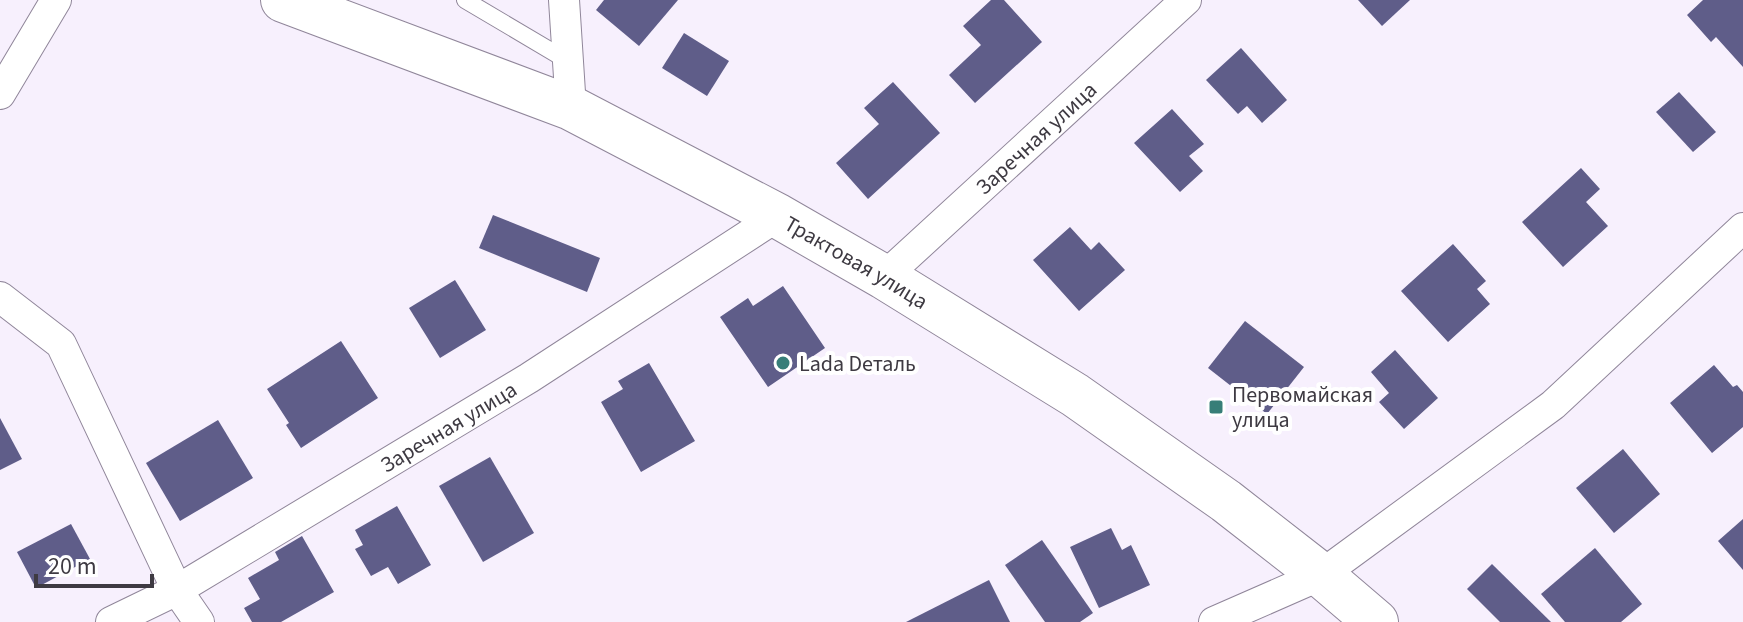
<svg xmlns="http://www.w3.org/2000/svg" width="1743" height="622" viewBox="0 0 1743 622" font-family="'Source Sans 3',sans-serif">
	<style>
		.building { fill: #5f5d89 }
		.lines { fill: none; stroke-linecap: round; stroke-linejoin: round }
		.service-casing { stroke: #90869a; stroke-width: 18 }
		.minor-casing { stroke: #90869a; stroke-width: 32 }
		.primary-casing { stroke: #90869a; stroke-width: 46 }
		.service { stroke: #fff; stroke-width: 16 }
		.minor { stroke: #fff; stroke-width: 30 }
		.primary { stroke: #fff; stroke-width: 44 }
		.poi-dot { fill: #377e78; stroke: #fff; stroke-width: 3 }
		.labels { text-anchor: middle; stroke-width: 8; stroke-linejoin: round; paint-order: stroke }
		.street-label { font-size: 22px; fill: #3e3a42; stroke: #fff }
		.poi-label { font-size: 22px; fill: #3e3a42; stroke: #fff; text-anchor: start }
	</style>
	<rect width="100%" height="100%" fill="#f7f0fd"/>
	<g class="building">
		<polygon points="604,0 678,0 639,46 596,10"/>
		<polygon points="991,0 1004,0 1042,42 975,103 949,75 981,45 963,26"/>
		<polygon points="1358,0 1410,0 1382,26"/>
		<polygon points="1703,0 1743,0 1743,67 1716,37 1711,42 1687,15"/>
		<polygon points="684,33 729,61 707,96 662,68"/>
		<polygon points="1241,48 1287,100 1262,123 1247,106 1238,114 1206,80"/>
		<polygon points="893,82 940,133 868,199 836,163 879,124 864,108"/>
		<polygon points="1679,92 1716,132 1693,152 1656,112"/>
		<polygon points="1172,109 1204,144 1189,156 1203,171 1180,192 1134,143"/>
		<polygon points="1581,168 1600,189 1586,202 1608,226 1563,267 1522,222"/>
		<polygon points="493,215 600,258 587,292 479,248"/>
		<polygon points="1070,227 1091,250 1099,242 1125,270 1079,311 1033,260"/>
		<polygon points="1453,244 1486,281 1477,289 1490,304 1448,342 1401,291"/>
		<polygon points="455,280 486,330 440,358 409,308"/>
		<polygon points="783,286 825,348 768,387 720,317 748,298 753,306"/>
		<polygon points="1245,321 1304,367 1267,414 1208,368"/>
		<polygon points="341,341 378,398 301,448 286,425 289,423 267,389"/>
		<polygon points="1395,350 1438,398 1404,429 1379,402 1389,393 1371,372"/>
		<polygon points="649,363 695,441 641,472 601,402 623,389 618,381"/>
		<polygon points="1714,365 1733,387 1737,385 1743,392 1743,427 1712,453 1670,403"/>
		<polygon points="0,418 22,459 0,470"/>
		<polygon points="218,420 253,478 180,521 146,463"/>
		<polygon points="1623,449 1660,494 1614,533 1576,488"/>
		<polygon points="490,457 534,533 483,562 439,486"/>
		<polygon points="397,506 431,565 398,584 388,567 371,576 355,549 363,545 355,530"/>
		<polygon points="1743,519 1743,570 1718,541"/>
		<polygon points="71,524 90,559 36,588 17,552"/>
		<polygon points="1111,528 1122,550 1131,545 1150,585 1099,608 1070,547"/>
		<polygon points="302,536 334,592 281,622 252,622 244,608 260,599 248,578 279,560 275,552"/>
		<polygon points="1042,540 1093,613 1080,622 1045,622 1005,565"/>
		<polygon points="1595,548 1642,604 1621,622 1565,622 1541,594"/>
		<polygon points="1492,564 1551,622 1500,622 1467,589"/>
		<polygon points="989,580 1010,622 906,622"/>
	</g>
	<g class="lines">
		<g class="service-casing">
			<polyline id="service" points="465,0 568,61"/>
		</g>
		<g class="minor-casing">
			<g id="minor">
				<polyline points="564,0 571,108"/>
				<polyline points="0,94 56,0"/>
				<path id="s1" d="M 884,277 L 1186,0"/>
				<polyline points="0,297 61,344 177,590 199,622"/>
				<path id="s2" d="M 111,622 L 177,590 L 529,378 L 778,216"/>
				<polyline points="1214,622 1321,575 1553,405 1743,228"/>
			</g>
		</g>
		<g class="primary-casing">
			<g id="primary">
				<path id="s3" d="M 283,0 L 571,108 L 778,216 L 884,277 L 1075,395 L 1226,501 L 1321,575 L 1376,622"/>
			</g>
		</g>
		<use href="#service" class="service"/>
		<use href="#minor" class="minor"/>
		<use href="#primary" class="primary"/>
	</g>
	<g class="poi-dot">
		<circle cx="783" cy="363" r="8"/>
		<rect x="1208" y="399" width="16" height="16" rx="4"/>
	</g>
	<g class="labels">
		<g class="street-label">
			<text dy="8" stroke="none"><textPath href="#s1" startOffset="206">Заречная улица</textPath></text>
			<text dy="8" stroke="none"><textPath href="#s3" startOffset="632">Трактовая улица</textPath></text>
			<text dy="8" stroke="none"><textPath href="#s2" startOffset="390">Заречная улица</textPath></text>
		</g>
		<g class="poi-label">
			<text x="799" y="371">Lada Dеталь</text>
			<text x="1232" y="402">Первомайская<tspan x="1232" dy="25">улица</tspan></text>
		</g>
	</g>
	<path d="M36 574v12h116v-12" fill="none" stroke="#3e3a42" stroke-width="4"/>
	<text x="48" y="574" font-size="24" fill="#3e3a42" stroke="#ffffff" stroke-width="6" paint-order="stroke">20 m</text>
</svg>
